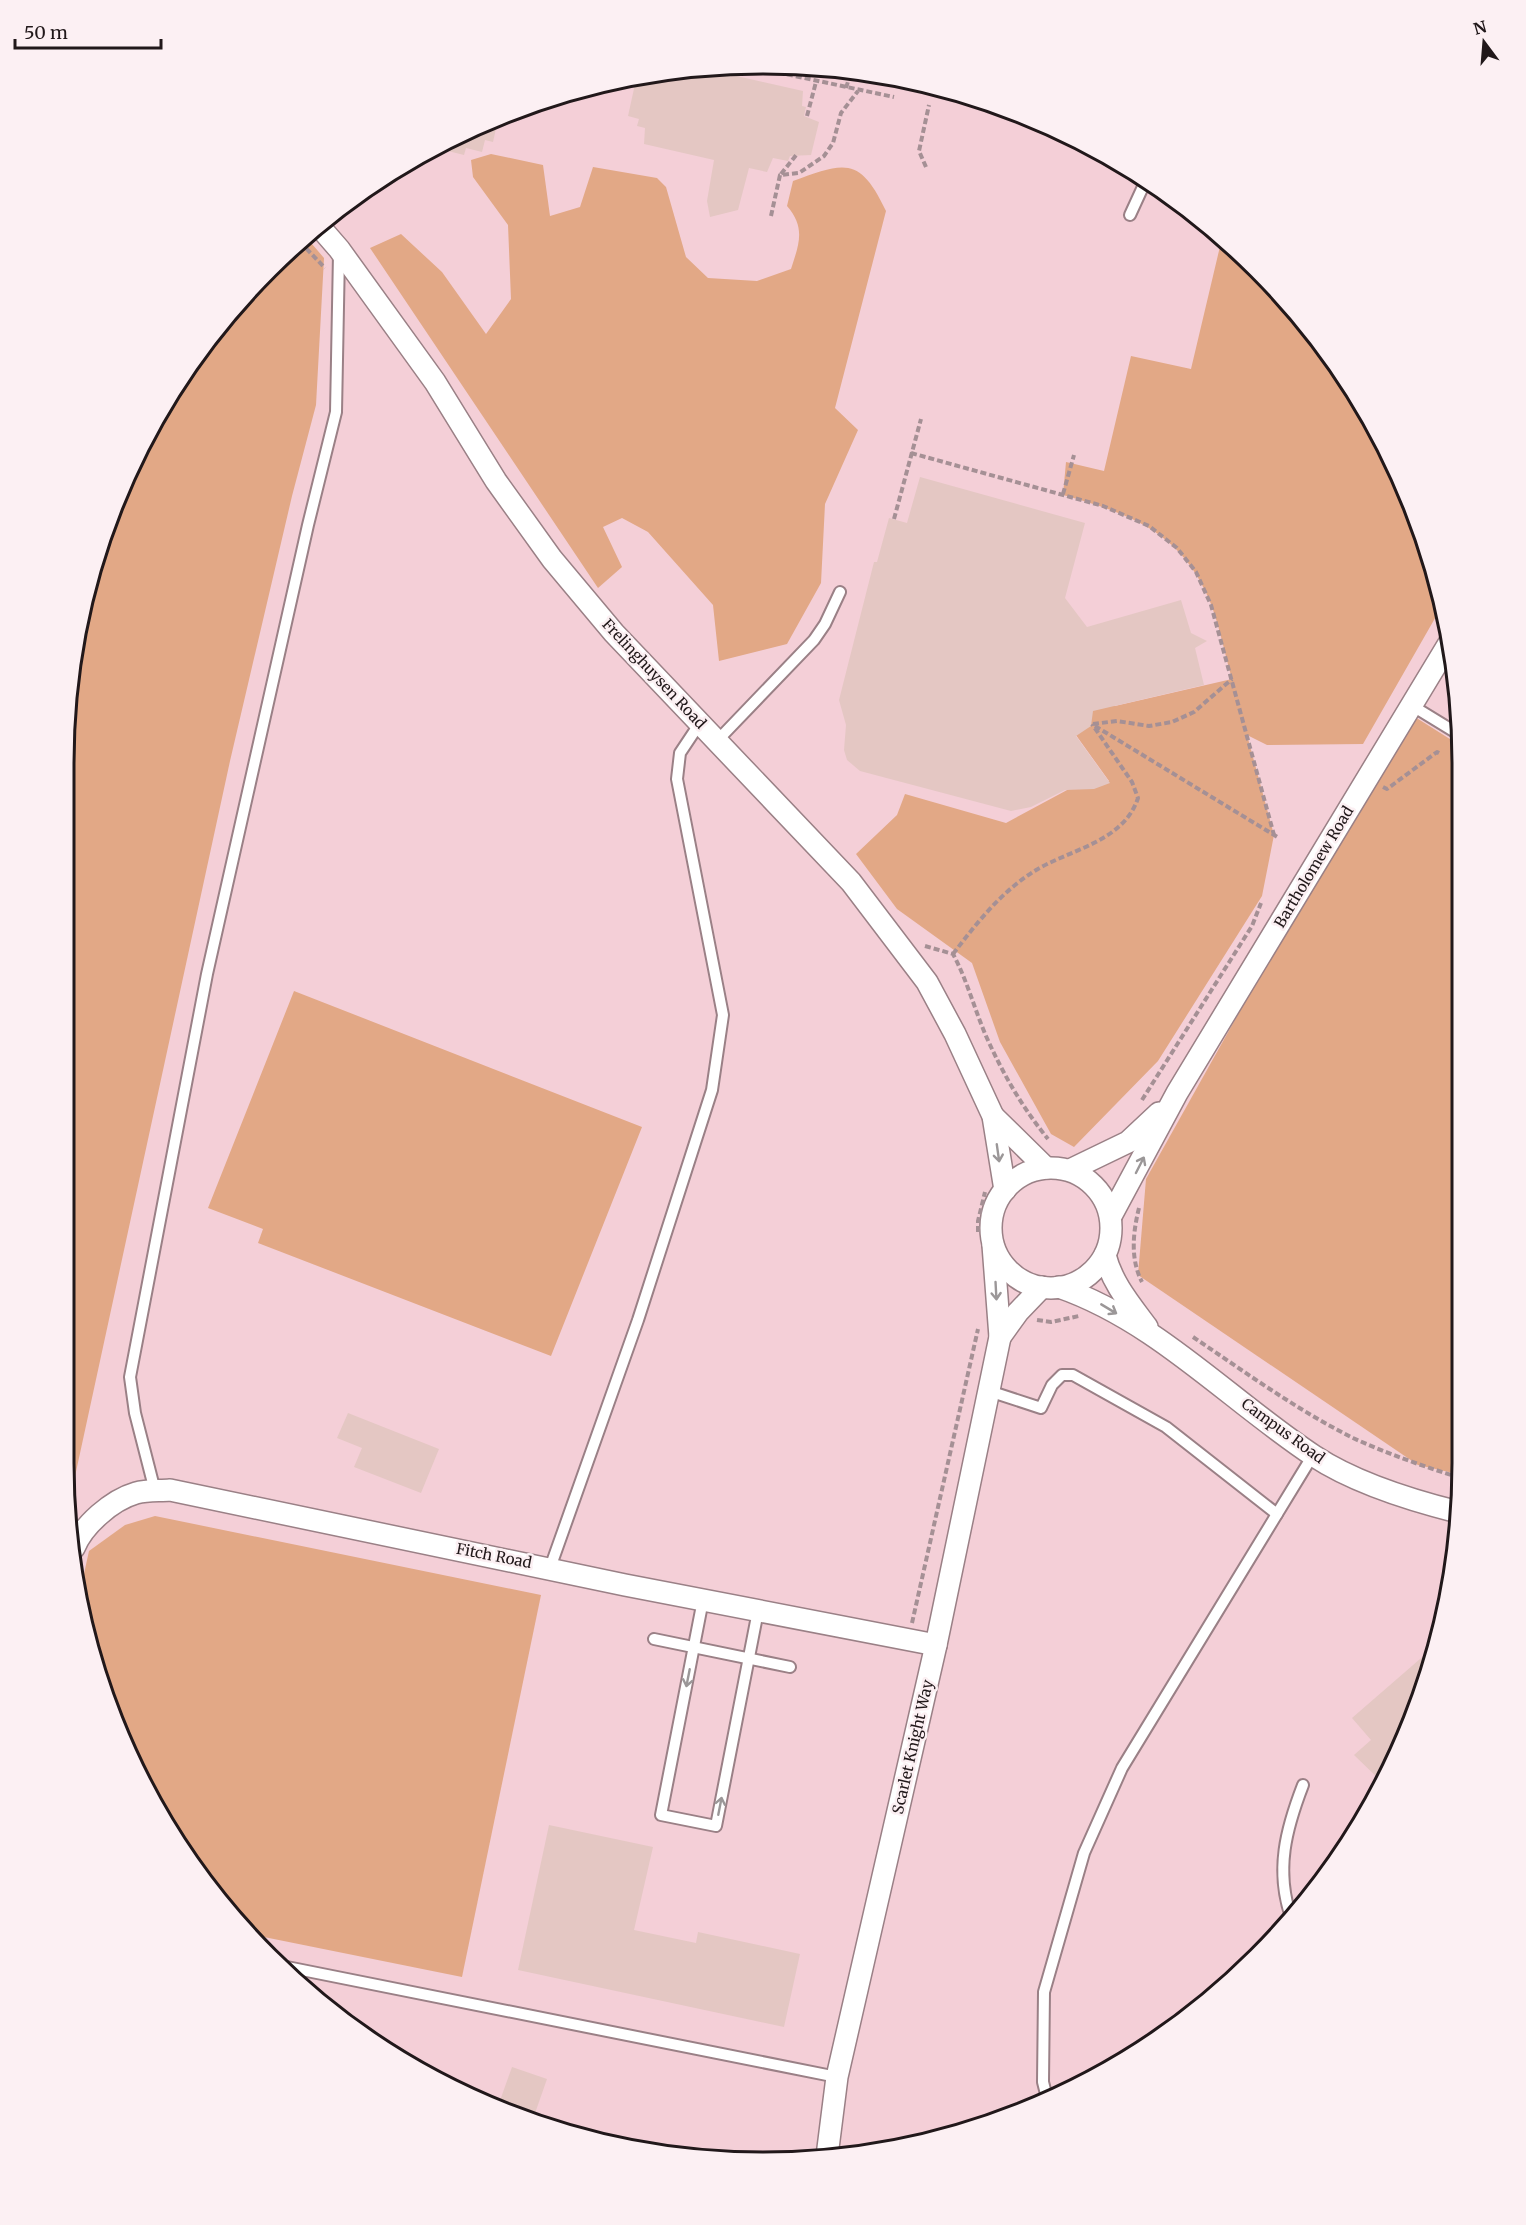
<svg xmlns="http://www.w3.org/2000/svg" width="1526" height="2225" viewBox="0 0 1526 2225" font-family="Merriweather,serif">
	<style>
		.built { fill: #f4cfd7 }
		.green { fill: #e2a886 }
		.building { fill: #e4c7c3 }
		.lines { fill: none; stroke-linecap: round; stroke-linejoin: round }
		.service-casing { stroke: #9a8086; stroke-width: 14 }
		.minor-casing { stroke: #9a8086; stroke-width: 24 }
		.path { stroke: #a59095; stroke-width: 4; stroke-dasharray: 6 3; stroke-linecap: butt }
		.service { stroke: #fff; stroke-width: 10 }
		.minor { stroke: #fff; stroke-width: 21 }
		.oneway { stroke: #9b9798 }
		.labels { text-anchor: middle; stroke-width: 5; stroke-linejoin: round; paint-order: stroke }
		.street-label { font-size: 15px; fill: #21181a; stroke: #fcf0f3 }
		.rim { fill: none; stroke: #21181a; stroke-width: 3 }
	</style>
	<rect width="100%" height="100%" fill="#fbdee4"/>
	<polygon class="built" points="763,63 900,77 1031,116 1152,181 1258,268 1319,337 1391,453 1450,627 1463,763 1463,1462 1449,1599 1410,1730 1345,1851 1258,1957 1189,2018 1073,2090 899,2149 763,2162 672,2156 495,2109 374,2044 302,1989 181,1851 116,1730 87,1644 63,1462 63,763 76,627 100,538 157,413 268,268 374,181 495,116 627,76"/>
	<g class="green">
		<path d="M 491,154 L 543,165 L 550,216 L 580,207 L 593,167 L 657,178 L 666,187 L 686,257 L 708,278 L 757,281 L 791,269 C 799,244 806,228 787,206 L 793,181 C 845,162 860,156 886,211 L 835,408 L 858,430 L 825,504 L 821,583 L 787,644 L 719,661 L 713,605 L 648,532 L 622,518 L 603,527 L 622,567 L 598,588 L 370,248 L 401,234 L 442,272 L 486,334 L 511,299 L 508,225 L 473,177 L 471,160 Z"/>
		<polygon points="306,237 324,258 316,405 292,496 230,761 69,1504 63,1462 63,763 76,627 100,538 157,413 268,268"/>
		<path d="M 1222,238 L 1258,268 L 1319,337 L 1391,453 L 1442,606 L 1363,744 L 1267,745 L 1247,735 L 1274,835 L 1262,896 L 1158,1061 L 1074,1147 L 1051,1134 L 1000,1042 L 972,963 L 897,909 L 856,854 L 897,815 L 905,794 L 1006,823 L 1069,789 L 1109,781 L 1073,731 L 1094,694 L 1115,706 L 1232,679 C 1225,655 1220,628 1211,604 C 1183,533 1131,514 1063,495 L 1066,462 L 1104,471 L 1131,356 L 1191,369 Z"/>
		<polygon points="1407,712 1461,746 1463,763 1462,1475 1418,1465 1138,1275 1146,1179"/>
		<polygon points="294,991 642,1127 551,1356 258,1243 263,1229 208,1208"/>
		<polygon points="155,1516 541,1595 462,1977 254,1935 181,1851 116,1730 87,1644 80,1592 89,1551 125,1525"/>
	</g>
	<g class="building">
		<polygon points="706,69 803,91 802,106 806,107 804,116 819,122 811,155 790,156 788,161 773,158 767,172 749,168 738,210 710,217 707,201 714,160 644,144 645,128 637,126 639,119 628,116 637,75"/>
		<polygon points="499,115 493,142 485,140 482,152 466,148 464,155 436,148"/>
		<polygon points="920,477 1085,523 1065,598 1087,627 1181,600 1191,633 1207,641 1195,648 1204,685 1093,711 1091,726 1076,736 1110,783 1094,789 1065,790 1031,807 1011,811 860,771 847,760 844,750 846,725 839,700 874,562 877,562 889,518 907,523"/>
		<polygon points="348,1413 439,1449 421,1493 354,1467 362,1448 337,1438"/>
		<polygon points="1435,1646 1410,1730 1382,1782 1354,1755 1371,1740 1352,1718"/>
		<polygon points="549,1825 653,1847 634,1930 696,1943 698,1932 800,1954 784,2027 518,1970"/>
		<polygon points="512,2067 547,2079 533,2119 497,2109"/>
	</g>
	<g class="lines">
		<g class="service-casing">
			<g id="service">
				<polyline points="1130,215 1147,178"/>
				<polyline points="1411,705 1460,735"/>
				<polyline points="717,741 814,640 825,624 840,592"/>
				<polyline points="989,1391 1041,1408 1052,1385 1062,1375 1073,1375 1166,1427 1277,1514"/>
				<polyline points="155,1491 135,1413 130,1377 207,974 308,525 336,412 339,254"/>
				<polyline points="550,1568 638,1320 712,1090 723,1015 677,779 680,753 700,723"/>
				<polyline points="703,1600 661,1815 716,1826 758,1611"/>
				<polyline points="654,1639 790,1667"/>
				<path d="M 1291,1917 C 1275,1870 1286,1829 1303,1785"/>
				<polyline points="282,1966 837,2077"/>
				<polyline points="1047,2098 1043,2082 1044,1992 1084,1853 1122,1768 1313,1455"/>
			</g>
		</g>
		<g class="minor-casing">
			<g id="minor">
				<polyline points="319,226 339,249 435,382 496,481 552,559 614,633 851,882 927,982 955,1034 993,1116 1005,1190"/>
				<polyline points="993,1116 1046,1168"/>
				<circle cx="1051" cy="1228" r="60"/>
				<polyline points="1070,1170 1128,1142 1159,1113"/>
				<polyline points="1111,1216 1177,1093 1451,640"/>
				<path d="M 1105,1255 C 1112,1283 1130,1304 1147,1327"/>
				<path d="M 1059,1287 C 1157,1321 1229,1400 1314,1456 C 1355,1483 1410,1500 1458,1512"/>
				<polyline points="1000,1337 1018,1312 1042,1287"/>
				<path d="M 74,1548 C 83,1525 112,1500 136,1493 C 147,1490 159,1491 170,1490 L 625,1585 L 936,1645"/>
				<polyline points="827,2156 837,2077 936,1645 1000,1337 993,1245"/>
			</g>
		</g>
		<g class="path">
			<polyline points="743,65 894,97"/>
			<polyline points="846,88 851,72"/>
			<polyline points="807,116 816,82"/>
			<polyline points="926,167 919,151 929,105"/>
			<polyline points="781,174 797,154"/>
			<polyline points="771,216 780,175 799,173 824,156 833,143 841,113 858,91"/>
			<polyline points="300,242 325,268"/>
			<polyline points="911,453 1103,506 1149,526 1177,548 1196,572 1211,605 1274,835"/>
			<polyline points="1063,494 1074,455"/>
			<polyline points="894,519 921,419"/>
			<polyline points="1093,724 1117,721 1149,726 1172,722 1194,712 1232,679"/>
			<polyline points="1095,726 1279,838"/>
			<polyline points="1383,787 1387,789 1437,752 1441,754"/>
			<path d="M 925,946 L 953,954 C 967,980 974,1008 986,1036 C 1003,1074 1022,1107 1048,1139"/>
			<path d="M 953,954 C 976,924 1000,893 1033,872 C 1069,849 1123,843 1138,798 L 1132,782 L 1092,724"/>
			<polyline points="1142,1100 1252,926 1261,903"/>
			<path d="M 1139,1208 C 1133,1232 1130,1259 1142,1282"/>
			<polyline points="978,1232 978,1221 985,1192"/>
			<polyline points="1037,1320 1051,1322 1079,1316"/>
			<path d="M 1193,1337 C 1245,1372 1297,1410 1353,1438 C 1388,1454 1425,1467 1461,1478"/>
			<polyline points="912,1623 978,1329"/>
		</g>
		<use href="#service" class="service"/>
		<use href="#minor" class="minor"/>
	</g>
	<defs><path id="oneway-shaft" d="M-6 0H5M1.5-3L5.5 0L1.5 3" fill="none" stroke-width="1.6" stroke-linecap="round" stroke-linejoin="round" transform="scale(1.5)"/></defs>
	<g class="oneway">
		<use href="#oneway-shaft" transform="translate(998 1153) rotate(82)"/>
		<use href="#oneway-shaft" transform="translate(1140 1165) rotate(-63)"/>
		<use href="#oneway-shaft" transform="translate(996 1291) rotate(87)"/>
		<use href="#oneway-shaft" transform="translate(1109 1309) rotate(31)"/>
		<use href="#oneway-shaft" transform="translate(688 1678) rotate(101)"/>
		<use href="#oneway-shaft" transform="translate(720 1806) rotate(-79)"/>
	</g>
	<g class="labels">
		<g class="street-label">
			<text transform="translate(654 674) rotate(47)" y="5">Frelinghuysen Road</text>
			<text transform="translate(1314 867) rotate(-59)" y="5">Bartholomew Road</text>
			<text transform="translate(1283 1431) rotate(36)" y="5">Campus Road</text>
			<text transform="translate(494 1556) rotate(11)" y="5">Fitch Road</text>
			<text transform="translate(913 1747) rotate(-77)" y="5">Scarlet Knight Way</text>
		</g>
	</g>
	<path d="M0 0H1526V2225H0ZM763 74H763A689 689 0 0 1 1452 763V1463A689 689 0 0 1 763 2152H763A689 689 0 0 1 74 1463V763A689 689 0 0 1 763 74Z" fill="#fcf0f3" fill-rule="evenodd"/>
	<path class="rim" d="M763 74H763A689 689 0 0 1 1452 763V1463A689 689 0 0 1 763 2152H763A689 689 0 0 1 74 1463V763A689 689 0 0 1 763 74Z"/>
	<g transform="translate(1484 42) rotate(344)" stroke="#fcf0f3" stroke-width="4.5" paint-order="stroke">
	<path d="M0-4.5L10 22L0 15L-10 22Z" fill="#21181a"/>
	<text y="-9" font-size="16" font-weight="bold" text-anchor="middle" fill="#21181a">N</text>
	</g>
	<path d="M15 39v9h146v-9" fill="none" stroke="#21181a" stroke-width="3"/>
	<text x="24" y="39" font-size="18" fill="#21181a" stroke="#fcf0f3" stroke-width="4.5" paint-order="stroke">50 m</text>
</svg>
